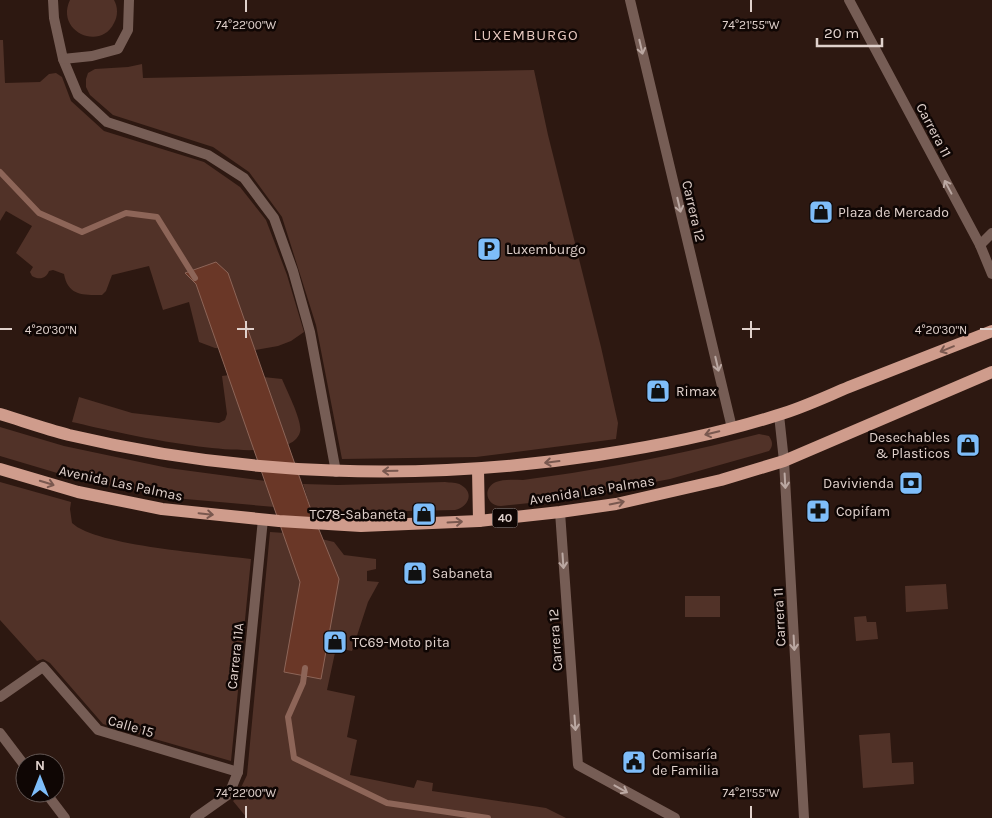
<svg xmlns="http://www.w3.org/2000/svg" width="992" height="818" viewBox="0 0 992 818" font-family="Karla,sans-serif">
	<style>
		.green { fill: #513228 }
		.water { fill: #6a3727; stroke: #8d6558 }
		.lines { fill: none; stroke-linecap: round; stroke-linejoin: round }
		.stream { stroke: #8d6558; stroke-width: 6 }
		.street { stroke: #765d55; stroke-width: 10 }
		.primary { stroke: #cf9c8c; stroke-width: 12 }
		.oneway { stroke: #bba8a2 }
		.oneway2 { stroke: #79584f }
		.ticks { fill: none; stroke: #e0d1cc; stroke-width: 2 }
		.labels { text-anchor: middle; stroke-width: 5; stroke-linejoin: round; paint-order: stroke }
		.shield { fill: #0f0604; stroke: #a19490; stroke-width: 1 }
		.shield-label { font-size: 12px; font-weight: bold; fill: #e0d1cc }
		.street-label { font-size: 14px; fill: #e0d1cc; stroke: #0f0604 }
		.poi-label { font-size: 14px; fill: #e0d1cc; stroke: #0f0604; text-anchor: start }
		.neighbourhood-label { font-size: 15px; letter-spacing: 1px; fill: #e7c8bf; stroke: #0f0604 }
		.ticks-label { font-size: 12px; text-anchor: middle; fill: #e0d1cc; stroke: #0f0604; stroke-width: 5; stroke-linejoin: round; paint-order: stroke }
	</style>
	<rect width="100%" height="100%" fill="#2d1811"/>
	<g class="green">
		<path d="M 70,0 L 114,0 C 118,7 118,16 114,23 C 100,52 55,31 70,0 Z"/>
		<path d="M 0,40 L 3,40 L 5,83 L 40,82 L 49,74 L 56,73 L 62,77 L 71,101 L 104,131 L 204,162 L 240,187 L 266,220 L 287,275 L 304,332 L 291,341 L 278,346 L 250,351 L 215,348 L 199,342 L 189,302 L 163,310 L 149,266 L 112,275 L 106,291 L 102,295 C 83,295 68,296 64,274 L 53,270 L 49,271 C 46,279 39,280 32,276 L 30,272 L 33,267 L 16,253 L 32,226 L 6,211 L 0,221 Z"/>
		<polygon points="142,64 143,78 534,70 548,135 601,347 618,423 616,439 476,457 342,459 316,325 282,217 249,172 213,147 113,115 90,95 86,87 86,79 88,73 95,69 128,67"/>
		<path d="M 237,374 L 282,379 C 286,389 303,422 300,432 C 289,475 104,429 72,422 L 79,397 L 132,413 L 219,423 L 225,420 L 227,414 L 222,376 Z"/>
		<polygon points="0,427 64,446 168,468 266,481 275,507 163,497 74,478 0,456"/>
		<path d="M 759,434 L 769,436 C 773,442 773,446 769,451 L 670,479 L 559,500 L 501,506 C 486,506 482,488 496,482 C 505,479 514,480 523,480 C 539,478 556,475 572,473 C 635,463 698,450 759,434 Z"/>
		<path d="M 0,482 L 71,502 L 70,509 L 72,523 C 96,546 213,554 251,559 L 231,761 L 103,724 L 50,663 L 43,659 L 37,661 L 0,620 Z"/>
		<path d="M 445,482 C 450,483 457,482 461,485 C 475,493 468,507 455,510 L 361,512 L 311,510 L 303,484 L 338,485 Z"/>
		<polygon points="270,532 300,534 334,542 344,555 376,559 376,569 367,571 367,581 379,582 368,602 352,651 336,648 327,690 355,696 347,737 357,740 350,775 414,788 417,780 433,783 432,791 546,808 566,818 247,818 233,801 236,798 247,775"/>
		<polygon points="946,584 948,609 906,612 905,586"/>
		<rect x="685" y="596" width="35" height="21"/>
		<polygon points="866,616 867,622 876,622 878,639 856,641 854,617"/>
		<polygon points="890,733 892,763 913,762 914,784 863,788 859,735"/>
	</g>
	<polygon class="water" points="216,262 228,273 311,510 339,579 321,679 284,672 300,582 196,284 185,273"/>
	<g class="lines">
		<g class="stream">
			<polyline points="0,172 39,213 82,232 126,213 157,217 195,278"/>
			<polyline points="305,668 303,683 288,717 294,758 387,803 488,818"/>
		</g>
		<g class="street">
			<polyline points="53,0 54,18 63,59 78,95 107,122 208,155 244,178 274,218 293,271 310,332 336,472"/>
			<polyline points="630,0 732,428"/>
			<polyline points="849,0 980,245 992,274"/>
			<polyline points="63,59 92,56 118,49 128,30 129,0"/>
			<polyline points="980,245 992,233"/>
			<polyline points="779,415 784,461 804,818"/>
			<polyline points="560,512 578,765 675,818"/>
			<polyline points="0,697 43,667 98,730 238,772"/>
			<polyline points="0,733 25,766"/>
			<polyline points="46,793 65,818"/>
			<polyline points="195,818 229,794 238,772 263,519"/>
		</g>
		<g class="primary">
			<path d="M 0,414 C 23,421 46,429 69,435 C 242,476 422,482 598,455 C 658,446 719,434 778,415 C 802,408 825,397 849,387 C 897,368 944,350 992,331"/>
			<polyline points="0,469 78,492 162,509 279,521 361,526 479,521 560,512 616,504 721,480 784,461 992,372"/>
			<polyline points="478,469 479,521"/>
		</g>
	</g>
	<defs><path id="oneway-shaft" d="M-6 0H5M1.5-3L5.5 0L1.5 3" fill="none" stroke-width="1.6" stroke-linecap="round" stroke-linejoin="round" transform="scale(1.25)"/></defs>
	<g class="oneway">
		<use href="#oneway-shaft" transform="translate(641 47) rotate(77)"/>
		<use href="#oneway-shaft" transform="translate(948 187) rotate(-118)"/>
		<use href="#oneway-shaft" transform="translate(679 205) rotate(77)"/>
		<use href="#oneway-shaft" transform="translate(717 364) rotate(77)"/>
		<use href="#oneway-shaft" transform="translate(785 481) rotate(87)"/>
		<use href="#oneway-shaft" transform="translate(563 561) rotate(86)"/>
		<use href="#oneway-shaft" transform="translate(794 643) rotate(87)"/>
		<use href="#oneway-shaft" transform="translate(575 723) rotate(86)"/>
		<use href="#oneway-shaft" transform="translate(621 789) rotate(29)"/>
	</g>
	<g class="oneway2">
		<use href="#oneway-shaft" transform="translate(947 349) rotate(158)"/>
		<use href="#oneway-shaft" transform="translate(712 433) rotate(167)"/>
		<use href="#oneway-shaft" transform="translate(552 462) rotate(173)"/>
		<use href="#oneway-shaft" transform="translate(390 471) rotate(179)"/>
		<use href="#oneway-shaft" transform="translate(47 483) rotate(17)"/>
		<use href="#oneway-shaft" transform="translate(617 503) rotate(-11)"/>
		<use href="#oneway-shaft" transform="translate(206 514) rotate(6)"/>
		<use href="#oneway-shaft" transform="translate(455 522) rotate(-3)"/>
	</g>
	<path class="ticks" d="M 246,0 L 246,12M 751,0 L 751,12M 246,321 L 246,338M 751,321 L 751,338M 0,329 L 12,329M 237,329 L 254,329M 742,329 L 760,329M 980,329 L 992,329M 246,806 L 246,818M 751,806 L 751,818"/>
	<defs>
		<g id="shop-square" transform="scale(1.25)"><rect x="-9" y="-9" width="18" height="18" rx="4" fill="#7ebdf9" stroke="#0f0604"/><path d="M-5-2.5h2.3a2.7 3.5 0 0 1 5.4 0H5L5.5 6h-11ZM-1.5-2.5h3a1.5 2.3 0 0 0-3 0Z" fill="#111"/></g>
		<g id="parking-square" transform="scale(1.25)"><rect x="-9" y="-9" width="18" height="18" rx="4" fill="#7ebdf9" stroke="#0f0604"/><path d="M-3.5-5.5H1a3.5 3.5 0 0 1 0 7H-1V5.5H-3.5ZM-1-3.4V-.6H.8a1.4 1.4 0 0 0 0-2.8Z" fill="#111"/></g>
		<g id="bank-square" transform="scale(1.25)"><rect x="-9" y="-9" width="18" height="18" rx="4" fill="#7ebdf9" stroke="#0f0604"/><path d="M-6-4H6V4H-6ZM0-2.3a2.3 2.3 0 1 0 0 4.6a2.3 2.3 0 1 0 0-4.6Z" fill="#111"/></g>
		<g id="pharmacy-square" transform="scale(1.25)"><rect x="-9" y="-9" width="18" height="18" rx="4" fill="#7ebdf9" stroke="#0f0604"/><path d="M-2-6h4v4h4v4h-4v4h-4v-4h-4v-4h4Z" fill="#111"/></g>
		<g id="civic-square" transform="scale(1.25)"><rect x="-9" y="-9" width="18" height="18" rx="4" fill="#7ebdf9" stroke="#0f0604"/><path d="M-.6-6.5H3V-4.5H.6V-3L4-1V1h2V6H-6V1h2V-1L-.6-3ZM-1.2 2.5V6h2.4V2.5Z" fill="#111"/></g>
	</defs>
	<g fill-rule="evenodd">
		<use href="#shop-square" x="821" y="212"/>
		<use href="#parking-square" x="489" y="249"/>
		<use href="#shop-square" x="658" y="391"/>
		<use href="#shop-square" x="968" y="445"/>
		<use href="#bank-square" x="911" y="483"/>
		<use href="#pharmacy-square" x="818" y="511"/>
		<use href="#shop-square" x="424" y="514"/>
		<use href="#shop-square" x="415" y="573"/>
		<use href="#shop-square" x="335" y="642"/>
		<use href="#civic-square" x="634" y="762"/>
	</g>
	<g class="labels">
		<rect class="shield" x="492.5" y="508.5" width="25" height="19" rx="4"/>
		<g class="shield-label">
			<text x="505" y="522">40</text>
		</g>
		<g class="street-label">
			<text transform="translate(934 130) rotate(62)" y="5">Carrera 11</text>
			<text transform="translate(694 211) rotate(77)" y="5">Carrera 12</text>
			<text transform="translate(121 483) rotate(12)" y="5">Avenida Las Palmas</text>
			<text transform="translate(592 490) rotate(-9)" y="5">Avenida Las Palmas</text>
			<text transform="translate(779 617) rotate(-93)" y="5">Carrera 11</text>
			<text transform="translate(555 640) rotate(-94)" y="5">Carrera 12</text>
			<text transform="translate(235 656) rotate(-84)" y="5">Carrera 11A</text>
			<text transform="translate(131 726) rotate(16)" y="5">Calle 15</text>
		</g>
		<g class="poi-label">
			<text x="838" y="217">Plaza de Mercado</text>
			<text x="506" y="254">Luxemburgo</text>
			<text x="676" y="396">Rimax</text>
			<text x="950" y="442" text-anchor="end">Desechables<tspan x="950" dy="16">&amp; Plasticos</tspan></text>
			<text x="894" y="488" text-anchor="end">Davivienda</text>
			<text x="836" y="516">Copifam</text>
			<text x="406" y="519" text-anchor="end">TC78-Sabaneta</text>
			<text x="432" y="578">Sabaneta</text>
			<text x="352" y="647">TC69-Moto pita</text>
			<text x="652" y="759">Comisaría<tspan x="652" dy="16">de Familia</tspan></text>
		</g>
		<g class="neighbourhood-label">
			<text x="526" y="40">LUXEMBURGO</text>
		</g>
	</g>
	<g class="ticks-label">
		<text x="246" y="29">74°22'00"W</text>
		<text x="751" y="29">74°21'55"W</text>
		<text x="51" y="334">4°20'30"N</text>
		<text x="941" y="334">4°20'30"N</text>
		<text x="246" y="797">74°22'00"W</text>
		<text x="751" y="797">74°21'55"W</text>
	</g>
	<g transform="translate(40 778)"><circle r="24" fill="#0f0604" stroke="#635754"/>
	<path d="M0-4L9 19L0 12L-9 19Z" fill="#7ebdf9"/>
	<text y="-8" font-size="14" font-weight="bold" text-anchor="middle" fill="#e0d1cc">N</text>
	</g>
	<path d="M817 38v8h65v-8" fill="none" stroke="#e0d1cc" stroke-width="2.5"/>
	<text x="824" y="38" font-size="15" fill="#e0d1cc" stroke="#0f0604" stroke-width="4" paint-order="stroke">20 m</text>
</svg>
